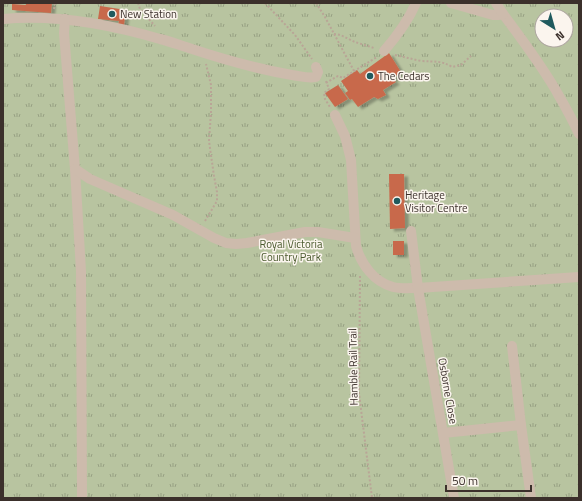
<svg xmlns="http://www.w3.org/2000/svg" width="582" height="501" viewBox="0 0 582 501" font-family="'Titillium Web',sans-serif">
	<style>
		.park { fill: url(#park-tufts); fill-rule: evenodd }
		.building { fill: #c8694b; filter: url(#shadow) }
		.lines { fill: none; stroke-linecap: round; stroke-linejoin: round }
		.path { stroke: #b9a596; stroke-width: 2; stroke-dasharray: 2 2; stroke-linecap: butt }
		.minor { stroke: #cdbbac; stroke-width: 10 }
		.poi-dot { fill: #1f5a5e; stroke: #fbf5ee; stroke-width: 1.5 }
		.labels { text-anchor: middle; stroke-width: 3; stroke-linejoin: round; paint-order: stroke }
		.poi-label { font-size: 11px; fill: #3b302b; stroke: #fbf5ee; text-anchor: start }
		.park-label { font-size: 11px; fill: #4a5a2e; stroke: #fbf5ee }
		.street-label { font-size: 11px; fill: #3b302b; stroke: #fbf5ee }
	</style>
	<defs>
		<pattern id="park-tufts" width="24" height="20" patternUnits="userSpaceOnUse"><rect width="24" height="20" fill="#b8c4a0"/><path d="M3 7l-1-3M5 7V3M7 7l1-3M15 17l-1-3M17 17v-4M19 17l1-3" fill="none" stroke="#97a083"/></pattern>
		<filter id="shadow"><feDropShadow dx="4" dy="2.5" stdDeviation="1" flood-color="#0004"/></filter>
	</defs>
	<rect width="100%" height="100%" fill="#f4ebe1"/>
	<path class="park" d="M 3,3 L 579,3 L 579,498 L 3,498 ZM 542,16 L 566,16 L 566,40 L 542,40 Z"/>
	<g class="building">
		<polygon points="26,3 52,3 51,13 12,10 12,4 26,5"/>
		<polygon points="100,6 126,10 124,25 118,25 119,21 98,19"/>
		<polygon points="389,53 401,72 392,79 396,82 383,90 386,95 378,99 374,97 358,107 352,99 350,100 345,93 348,91 341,81 357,70 360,74"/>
		<polygon points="338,85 348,99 335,107 325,93"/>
		<polygon points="389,174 404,174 405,228 390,229"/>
		<rect x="393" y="241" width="11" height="14"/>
	</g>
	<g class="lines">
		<g class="path">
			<polyline points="138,3 140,9 155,26"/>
			<polyline points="265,3 295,35 312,59"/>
			<polyline points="316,3 325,17 354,71"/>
			<polyline points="54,9 55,3"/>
			<path d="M 334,34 C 341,34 348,39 355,42 C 361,44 368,46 374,48"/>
			<path d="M 395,55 C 404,57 412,59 421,61 C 434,62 441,60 452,67 L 461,65 L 471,56"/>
			<polyline points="326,81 329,89 324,93 325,99 330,107"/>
			<polyline points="326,83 338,76 343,78 377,57"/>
			<polyline points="205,221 217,201 217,192 214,176 209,141 211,112 211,85 206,64"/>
			<polyline points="360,276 359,393 372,498"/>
		</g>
		<g class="minor">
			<path d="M 451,3 L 493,15 L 499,15 L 503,14 C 523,41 543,67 559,96 C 566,108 573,121 579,134"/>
			<polyline points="496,3 503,14"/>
			<path d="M 3,19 C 55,14 109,24 160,39 C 169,41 179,45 189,48 C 222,59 257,69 292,75 C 300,76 308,79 316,77 L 318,72 L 316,67"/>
			<polyline points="65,19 64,33 75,169 81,271 82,498"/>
			<path d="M 384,51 C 397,36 408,21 416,3"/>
			<path d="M 335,115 L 345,136 L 351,160 L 356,246 C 361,264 374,282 393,287 C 401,289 410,288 418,288 L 579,277"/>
			<polyline points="75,169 90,179 173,215 214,238 226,243 236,244 247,243 305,232 318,232 355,238"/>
			<polyline points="411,231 418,288 454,498"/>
			<polyline points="512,346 521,425"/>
			<polyline points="443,433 521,425 531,498"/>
		</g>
	</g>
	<g class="poi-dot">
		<circle cx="112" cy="14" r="4"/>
		<circle cx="370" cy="76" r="4"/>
		<circle cx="397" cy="201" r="4"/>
	</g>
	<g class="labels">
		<g class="poi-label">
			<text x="120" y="18">New Station</text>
			<text x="378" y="80">The Cedars</text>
			<text x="405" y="199">Heritage<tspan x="405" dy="13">Visitor Centre</tspan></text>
		</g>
		<g class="park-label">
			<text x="291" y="248">Royal Victoria<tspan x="291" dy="13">Country Park</tspan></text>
		</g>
		<g class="street-label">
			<text transform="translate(353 367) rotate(-91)" y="4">Hamble Rail Trail</text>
			<text transform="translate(448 391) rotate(80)" y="4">Osborne Close</text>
		</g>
	</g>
	<rect width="582" height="501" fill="none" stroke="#3b302b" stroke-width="8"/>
	<g transform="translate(554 28) rotate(143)"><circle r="19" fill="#fbf5ee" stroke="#aea6a0"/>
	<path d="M0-3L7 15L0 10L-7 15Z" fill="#1f5a5e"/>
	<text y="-6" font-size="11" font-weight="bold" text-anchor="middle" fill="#3b302b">N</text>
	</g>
	<path d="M446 485v6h85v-6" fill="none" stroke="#3b302b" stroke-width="2"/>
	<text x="452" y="485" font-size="12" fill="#3b302b" stroke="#fbf5ee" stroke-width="3" paint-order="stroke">50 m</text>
</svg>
